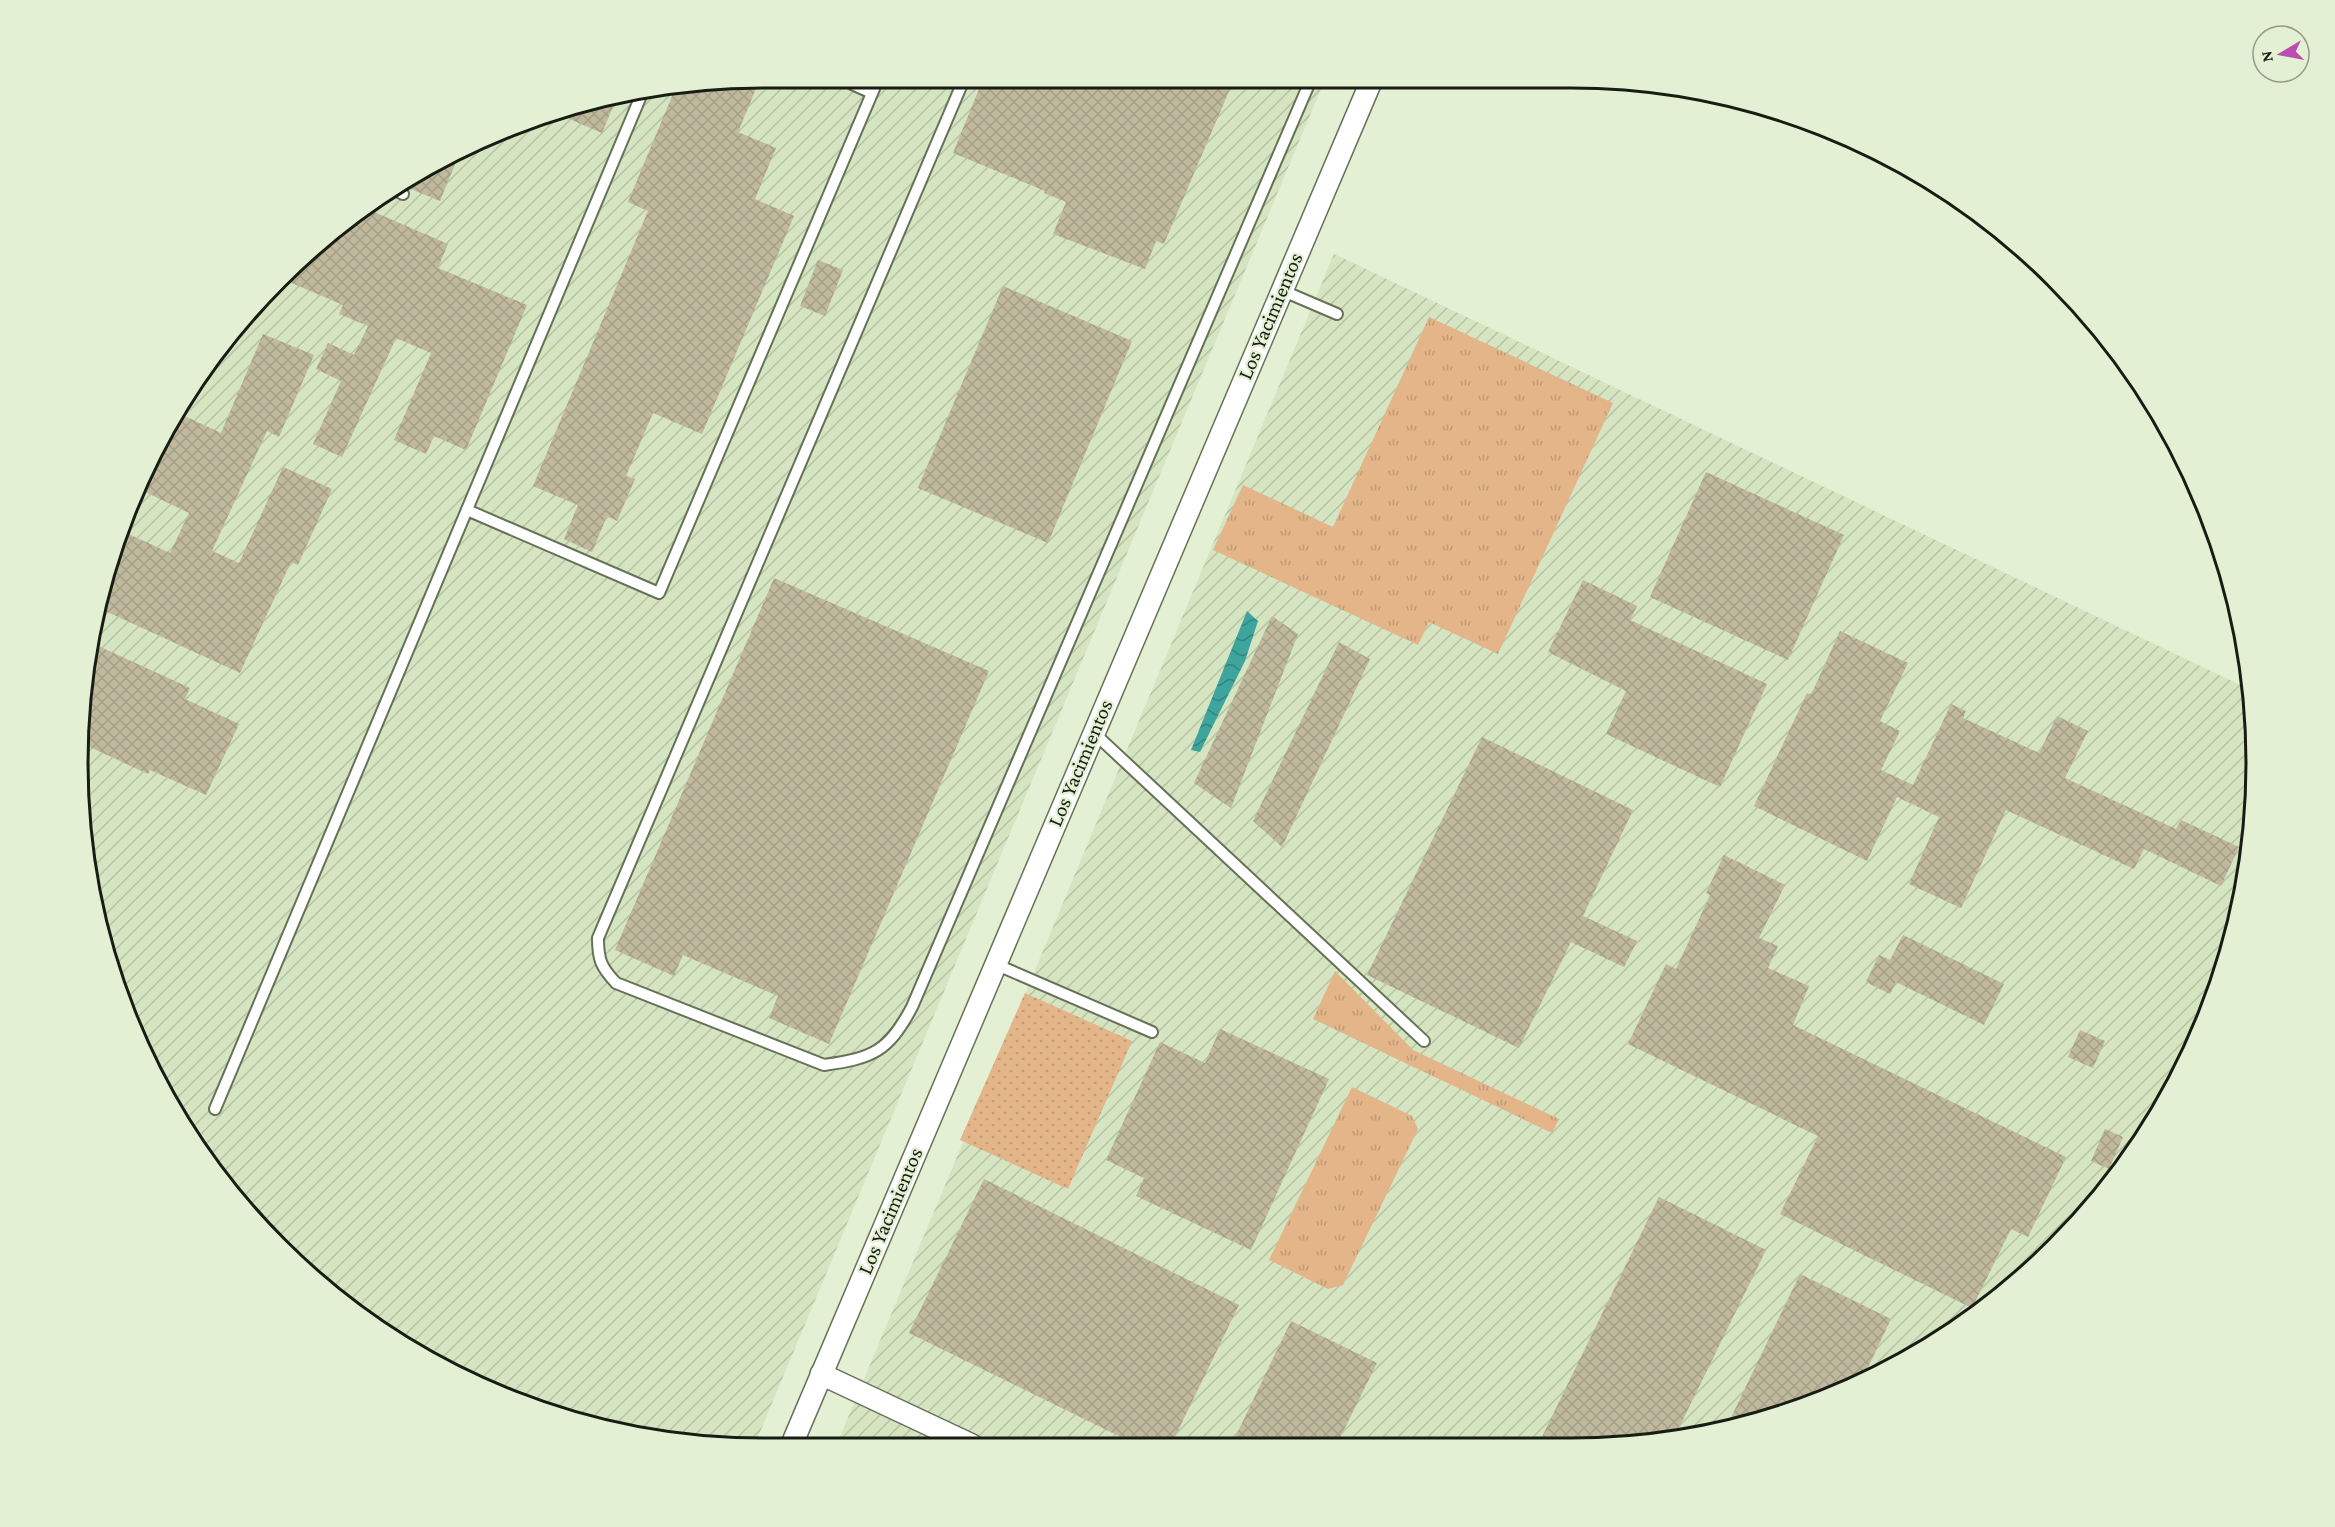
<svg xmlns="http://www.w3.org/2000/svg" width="2335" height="1527" viewBox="0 0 2335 1527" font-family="'Crimson Pro',serif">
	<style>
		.industrial { fill: url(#industrial-furrows) }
		.grass { fill: url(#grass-tufts) }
		.garden { fill: url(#garden-dots) }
		.water { fill: url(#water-waves) }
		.building { fill: url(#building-cross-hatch) }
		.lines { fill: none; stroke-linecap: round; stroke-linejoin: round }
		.lane-casing { stroke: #667158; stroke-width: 14 }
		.street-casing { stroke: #667158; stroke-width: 24 }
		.lane { stroke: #fff; stroke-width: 10 }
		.street { stroke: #fff; stroke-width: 21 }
		.labels { text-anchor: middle; stroke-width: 4.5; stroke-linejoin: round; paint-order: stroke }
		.street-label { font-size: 21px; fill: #181d13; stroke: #e3f0d4 }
		.rim { fill: none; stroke: #181d13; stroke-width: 3 }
	</style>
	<defs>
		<pattern id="industrial-furrows" width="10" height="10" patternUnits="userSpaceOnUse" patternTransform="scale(1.5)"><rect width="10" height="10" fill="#d5e4c1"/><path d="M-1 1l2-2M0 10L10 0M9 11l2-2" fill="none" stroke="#b6c3a5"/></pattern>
		<pattern id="grass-tufts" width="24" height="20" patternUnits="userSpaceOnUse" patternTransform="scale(1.5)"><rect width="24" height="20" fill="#e3b589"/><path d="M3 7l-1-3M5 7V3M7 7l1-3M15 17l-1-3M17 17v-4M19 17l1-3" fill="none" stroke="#c29b75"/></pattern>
		<pattern id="garden-dots" width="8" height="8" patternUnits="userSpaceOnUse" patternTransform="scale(1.5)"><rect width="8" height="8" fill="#e3b589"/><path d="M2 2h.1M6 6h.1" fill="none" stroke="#c29b75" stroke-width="1.8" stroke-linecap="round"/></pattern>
		<pattern id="water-waves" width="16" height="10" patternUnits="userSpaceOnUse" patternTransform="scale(1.5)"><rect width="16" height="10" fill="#3da49e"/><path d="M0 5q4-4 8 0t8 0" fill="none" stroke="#328580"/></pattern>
		<pattern id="building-cross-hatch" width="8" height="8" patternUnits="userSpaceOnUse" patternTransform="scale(1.5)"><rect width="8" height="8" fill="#c0b99d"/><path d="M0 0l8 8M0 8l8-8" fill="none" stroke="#a49f86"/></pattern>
	</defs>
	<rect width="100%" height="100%" fill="#e3f0d4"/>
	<g class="industrial">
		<polygon points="674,84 1323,84 755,1444 674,1443 501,1397 383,1334 312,1279 248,1215 170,1107 101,941 79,809 79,719 115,543 170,421 220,346 279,279 382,194 543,114"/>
		<polygon points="1334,254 2251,690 2256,718 2251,853 2221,984 2165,1106 2087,1215 1989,1307 1875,1378 1749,1426 1616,1448 837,1444"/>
	</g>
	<g class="grass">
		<polygon points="1429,317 1613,403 1498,654 1429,622 1418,645 1213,550 1243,485 1333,527"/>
		<polygon points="1335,971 1413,1050 1559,1119 1552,1133 1313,1019"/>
		<polygon points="1352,1087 1412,1116 1418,1129 1343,1285 1328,1289 1269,1260"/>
	</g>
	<polygon class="garden" points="1025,993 1132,1041 1068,1189 960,1140"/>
	<polygon class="water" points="1247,611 1258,621 1245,661 1200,752 1191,750"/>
	<g class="building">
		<polygon points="677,84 758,84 738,132 776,148 755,199 794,216 702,434 653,413 626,476 635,479 617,521 607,516 592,552 564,539 578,505 533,486 648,211 628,202"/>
		<polygon points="981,84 1232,84 1164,244 1156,241 1145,269 1053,234 1066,202 1044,193 1045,191 953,153"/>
		<polygon points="617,97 602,133 553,112 570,108"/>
		<polygon points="458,157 440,201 401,185 409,180"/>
		<polygon points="365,208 448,244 438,268 527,305 466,450 434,436 426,454 394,440 431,353 396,338 342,457 313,444 341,381 316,369 328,343 354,355 368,326 339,314 343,305 280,278"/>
		<polygon points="818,260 843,270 825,316 800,306"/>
		<polygon points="1003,286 1132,341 1048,543 918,488"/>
		<polygon points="263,334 314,355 279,437 267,431 212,551 239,563 283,467 332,489 298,565 291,562 240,673 101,609 114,543 120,530 170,553 189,513 139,489 170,421 176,412 221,433"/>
		<polygon points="1706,472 1844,535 1788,660 1650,597"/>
		<polygon points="774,578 989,671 829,1044 769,1018 778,996 683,955 674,976 615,950"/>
		<polygon points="1583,580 1637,606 1630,620 1767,684 1720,787 1606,734 1626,691 1548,652"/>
		<polygon points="1272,616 1298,634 1231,808 1194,783"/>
		<polygon points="1840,631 1908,663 1880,721 1900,731 1881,770 1913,785 1951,704 1966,711 1963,718 2039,753 2057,716 2088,731 2065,778 2176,829 2181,820 2239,847 2221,886 2144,849 2134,869 2006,810 1961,908 1909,884 1939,817 1897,797 1867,861 1754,806 1807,693 1811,695"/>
		<polygon points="1339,642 1370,659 1282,847 1253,821"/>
		<polygon points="94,644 190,688 185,699 239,724 206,795 150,770 148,774 79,742 79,719"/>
		<polygon points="1482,737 1633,810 1583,916 1637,941 1624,967 1571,942 1519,1048 1367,975"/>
		<polygon points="1724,855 1785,885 1759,938 1778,946 1768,968 1809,986 1793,1025 2066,1157 2028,1237 2011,1229 1972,1308 1780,1214 1818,1136 1628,1044 1666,964 1676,969 1710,895 1706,893"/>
		<polygon points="1903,935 2004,984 1984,1025 1896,982 1890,994 1866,982 1879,955 1890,960"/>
		<polygon points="1220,1029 1329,1079 1251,1250 1136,1196 1144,1178 1106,1160 1160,1042 1205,1063"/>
		<polygon points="2080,1030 2105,1041 2093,1068 2068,1057"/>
		<polygon points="2105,1129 2123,1137 2109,1169 2091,1161"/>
		<polygon points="984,1179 1239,1305 1171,1445 1137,1445 909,1333"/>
		<polygon points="1659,1197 1766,1250 1674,1438 1616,1448 1537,1447"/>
		<polygon points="1800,1274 1891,1319 1860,1384 1749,1426 1725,1430"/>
		<polygon points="1291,1321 1377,1363 1336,1446 1231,1446"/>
	</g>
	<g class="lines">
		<g class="lane-casing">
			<g id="lane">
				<polyline points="852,84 872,93"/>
				<path d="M 962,84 L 598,938 C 598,960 601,967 616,983 L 824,1065 C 873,1058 888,1052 912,1007 L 1309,84"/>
				<polyline points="393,189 403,194"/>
				<polyline points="1281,290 1337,314"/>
				<polyline points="467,510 659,593 876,84"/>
				<polyline points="1094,733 1424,1041"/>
				<polyline points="995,964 1152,1032"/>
				<polyline points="215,1109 643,91"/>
			</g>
		</g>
		<g class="street-casing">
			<g id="street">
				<polyline points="821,1374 972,1445"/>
				<polyline points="792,1444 1370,84"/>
			</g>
		</g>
		<use href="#lane" class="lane"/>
		<use href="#street" class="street"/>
	</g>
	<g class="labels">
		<g class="street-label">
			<text transform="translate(1270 316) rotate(-67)" y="7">Los Yacimientos</text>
			<text transform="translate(1080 763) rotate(-67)" y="7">Los Yacimientos</text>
			<text transform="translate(890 1211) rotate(-67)" y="7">Los Yacimientos</text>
		</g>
	</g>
	<path d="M0 0H2335V1527H0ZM763 88H1571A675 675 0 0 1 2246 763V763A675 675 0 0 1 1571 1438H763A675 675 0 0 1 88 763V763A675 675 0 0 1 763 88Z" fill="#e3f0d4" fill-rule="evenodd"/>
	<path class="rim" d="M763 88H1571A675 675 0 0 1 2246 763V763A675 675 0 0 1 1571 1438H763A675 675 0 0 1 88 763V763A675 675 0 0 1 763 88Z"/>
	<g transform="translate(2281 54) rotate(260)"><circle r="28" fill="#e3f0d4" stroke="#929c87" stroke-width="1.5"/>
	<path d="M0-4.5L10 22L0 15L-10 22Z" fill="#ba4fb0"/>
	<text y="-9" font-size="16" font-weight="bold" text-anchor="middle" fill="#181d13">N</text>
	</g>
</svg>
